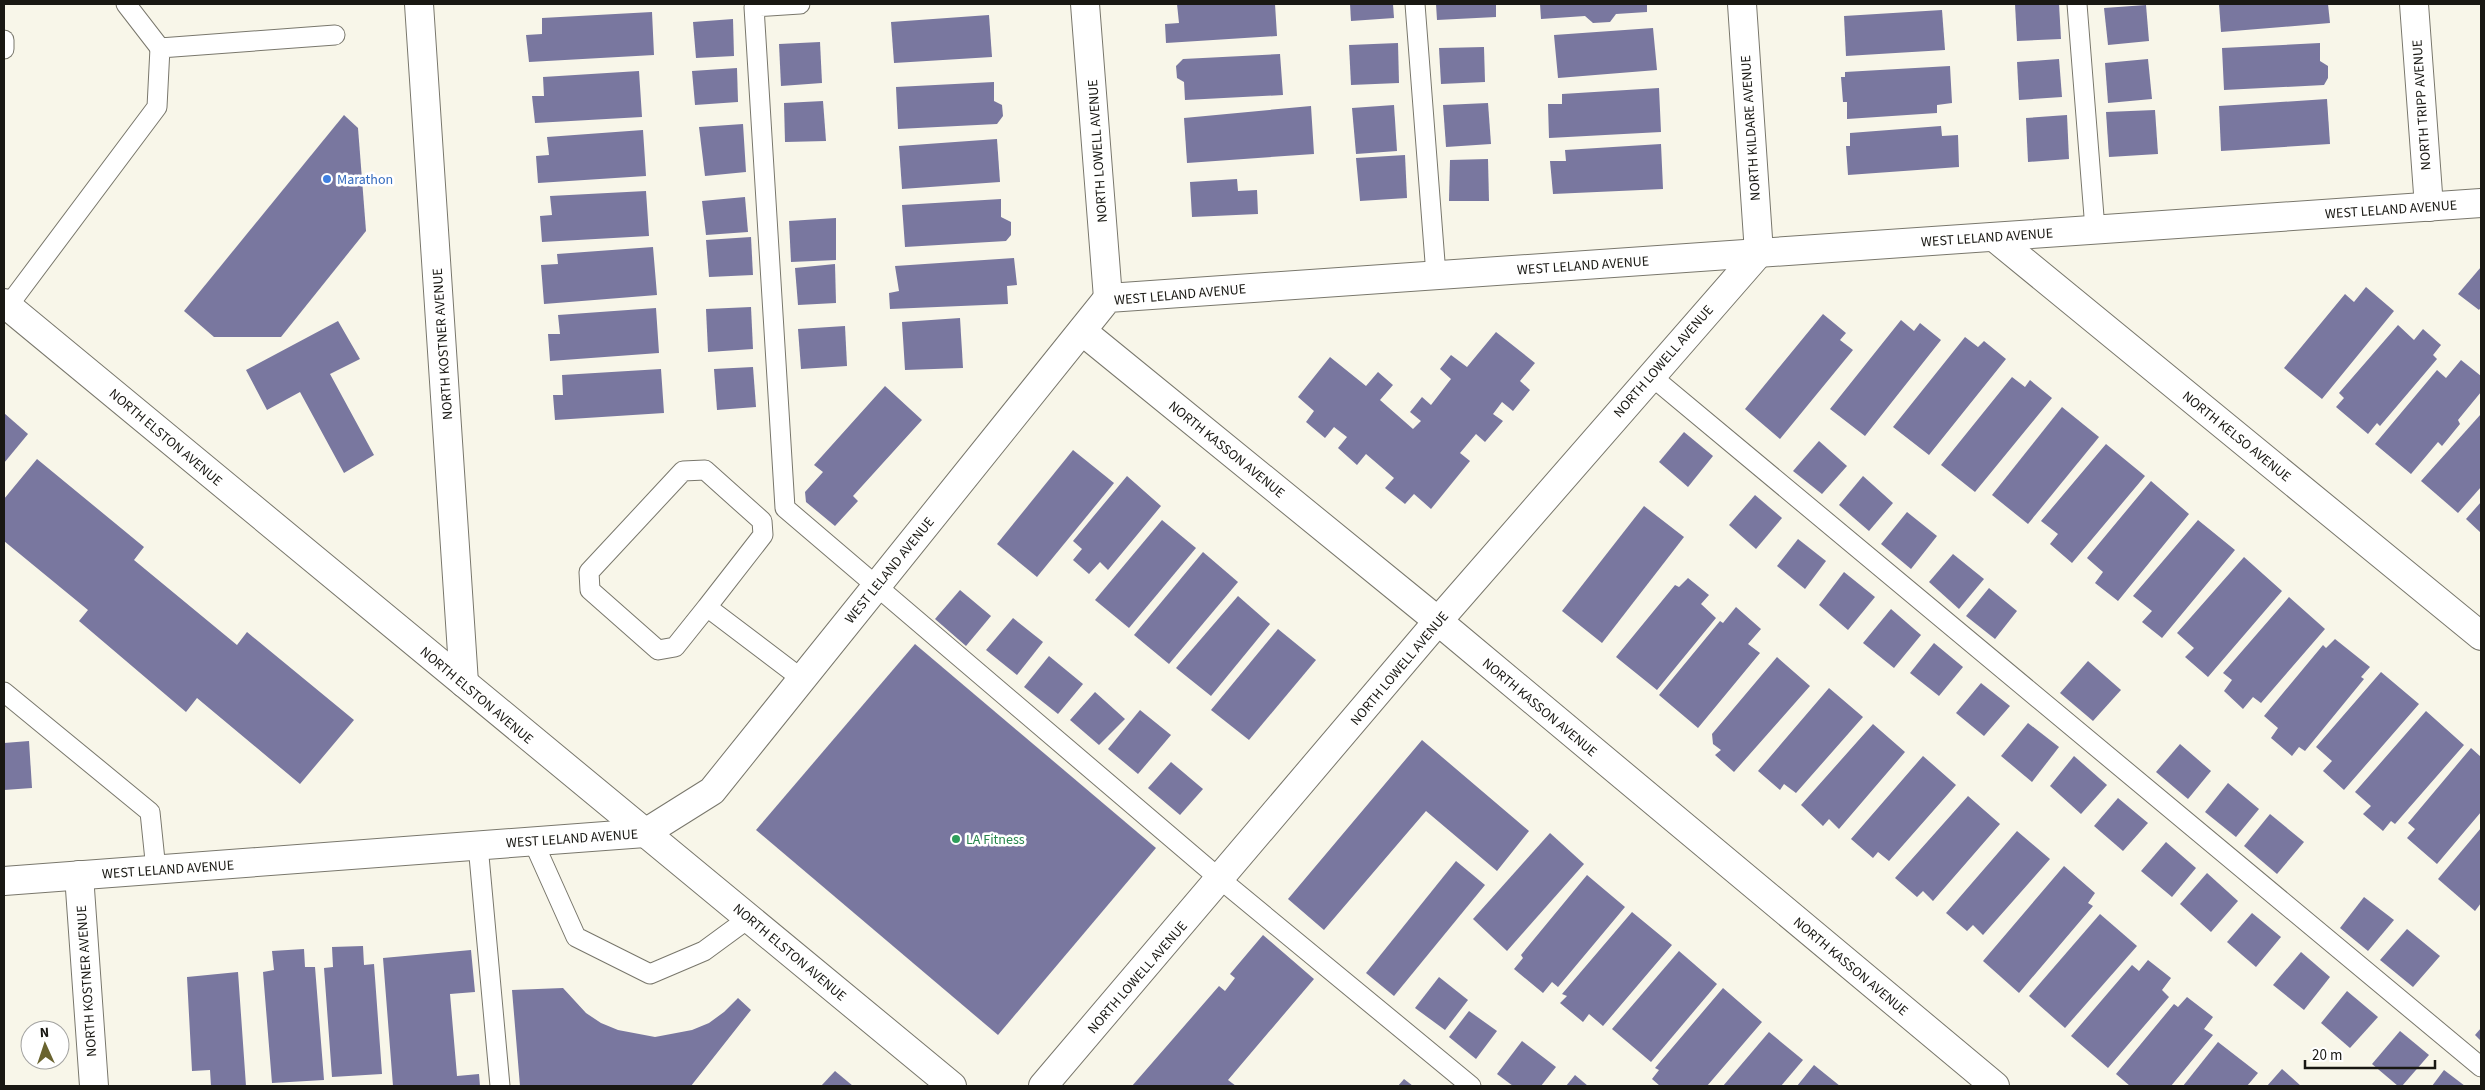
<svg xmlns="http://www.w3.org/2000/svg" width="2485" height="1090" viewBox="0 0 2485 1090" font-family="'Source Sans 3',sans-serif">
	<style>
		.building { fill: #79779f }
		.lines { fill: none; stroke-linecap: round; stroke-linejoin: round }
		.service-casing { stroke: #79776c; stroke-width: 21 }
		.minor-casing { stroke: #79776c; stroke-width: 30 }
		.secondary-casing { stroke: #79776c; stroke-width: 30 }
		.service { stroke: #fff; stroke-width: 19 }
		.minor { stroke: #fff; stroke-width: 28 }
		.secondary { stroke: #fff; stroke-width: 28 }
		.shop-dot { fill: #3f7fe0; stroke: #fff; stroke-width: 2 }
		.leisure-dot { fill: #2e9e5b; stroke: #fff; stroke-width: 2 }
		.labels { text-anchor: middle; stroke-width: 5; stroke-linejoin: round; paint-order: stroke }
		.street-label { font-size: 14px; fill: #191813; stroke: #fff }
		.shop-label { font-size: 14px; fill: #366cbe; stroke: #fff; text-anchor: start }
		.leisure-label { font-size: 14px; fill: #27864d; stroke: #fff; text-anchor: start }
	</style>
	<rect width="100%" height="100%" fill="#f8f6e9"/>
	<g class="building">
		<polygon points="1177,4 1275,4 1277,36 1166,43 1165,24 1179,23"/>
		<polygon points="1350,4 1393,4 1394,18 1351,21"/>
		<polygon points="1436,4 1496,4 1496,17 1437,20"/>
		<polygon points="1540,4 1647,4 1647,12 1616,14 1610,22 1593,23 1585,16 1541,19"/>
		<polygon points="2015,4 2059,4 2061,39 2017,41"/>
		<polygon points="2219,4 2328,4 2330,23 2221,32"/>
		<polygon points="2146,5 2149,41 2108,45 2104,8"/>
		<polygon points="1942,10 1945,50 1846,56 1844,16"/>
		<polygon points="652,12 654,55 529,62 526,35 542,34 542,18"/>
		<polygon points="989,15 992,57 894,63 891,22"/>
		<polygon points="733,19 734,56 696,58 693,22"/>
		<polygon points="1653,28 1657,70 1558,78 1554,35"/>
		<polygon points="820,42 822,83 781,86 779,44"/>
		<polygon points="1398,43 1399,83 1351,85 1349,45"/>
		<polygon points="2320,43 2320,61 2328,66 2328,78 2324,85 2224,90 2222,48"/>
		<polygon points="1484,47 1485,82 1441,84 1439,48"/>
		<polygon points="1280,54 1283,95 1185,100 1184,82 1177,78 1176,66 1183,59"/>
		<polygon points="2059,59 2062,97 2019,100 2017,62"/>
		<polygon points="2148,59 2152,99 2108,103 2105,63"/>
		<polygon points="1950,66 1952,103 1937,105 1937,113 1847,119 1847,102 1843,102 1841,77 1845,77 1845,72"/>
		<polygon points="737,68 738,102 695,105 692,71"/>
		<polygon points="639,71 642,117 535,123 532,96 544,96 543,77"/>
		<polygon points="994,82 994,101 1002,105 1003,116 997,124 898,129 896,87"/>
		<polygon points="1659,88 1661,132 1549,138 1548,104 1562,104 1562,94"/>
		<polygon points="2327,99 2330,144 2221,151 2219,106"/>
		<polygon points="823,101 826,141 785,142 784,103"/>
		<polygon points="1488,103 1491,144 1446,147 1443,105"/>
		<polygon points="1394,105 1397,151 1356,154 1352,108"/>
		<polygon points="1311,106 1314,154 1187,163 1184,118"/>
		<polygon points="2155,110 2158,154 2109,157 2106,112"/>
		<polygon points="344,115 358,128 366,231 281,337 214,337 184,311"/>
		<polygon points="2067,115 2069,159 2028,162 2026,118"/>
		<polygon points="743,124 746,172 705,176 699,127"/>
		<polygon points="1941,126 1942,136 1958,135 1959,167 1848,175 1846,146 1850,146 1850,133"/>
		<polygon points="643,130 646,176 538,183 536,156 549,155 547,137"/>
		<polygon points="997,139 1000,182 902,189 899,146"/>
		<polygon points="1661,144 1663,189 1553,194 1550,161 1566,161 1565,150"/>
		<polygon points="1405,155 1407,198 1360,201 1356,158"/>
		<polygon points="1488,159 1489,201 1449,201 1450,160"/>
		<polygon points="1237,179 1238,191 1257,190 1258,214 1192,217 1190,182"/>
		<polygon points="646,191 649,236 542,242 540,216 552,215 550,196"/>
		<polygon points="745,197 748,232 706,235 702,201"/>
		<polygon points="1001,199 1001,217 1011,222 1011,235 1006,241 905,247 902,205"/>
		<polygon points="836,218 836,260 791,262 789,221"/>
		<polygon points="751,237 753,275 709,277 706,240"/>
		<polygon points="653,247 657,295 544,304 541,265 558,264 557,254"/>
		<polygon points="1014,258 1017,285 1007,286 1008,304 890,309 889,293 899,291 895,266"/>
		<polygon points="835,264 836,303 798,305 795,268"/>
		<polygon points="2481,267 2481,307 2479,310 2458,294"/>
		<polygon points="2366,287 2394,311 2322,399 2284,368 2345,294 2354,302"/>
		<polygon points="751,307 753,349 708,352 706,309"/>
		<polygon points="656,308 659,353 550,361 548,334 560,334 558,315"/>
		<polygon points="1823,314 1846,333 1840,340 1853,350 1780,439 1745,409"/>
		<polygon points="960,318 963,368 905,370 902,322"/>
		<polygon points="1901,320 1914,331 1920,323 1941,340 1865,436 1830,409"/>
		<polygon points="338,321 360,359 330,374 374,455 344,473 300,392 267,410 246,370"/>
		<polygon points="2398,325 2414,340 2423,329 2441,345 2433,355 2437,359 2380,426 2377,423 2368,434 2336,407 2344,398 2339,393"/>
		<polygon points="845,326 847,366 801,369 798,329"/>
		<polygon points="1496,332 1535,363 1520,381 1530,390 1513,411 1502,402 1493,414 1503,421 1485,442 1476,434 1460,453 1470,461 1431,509 1414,494 1405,504 1385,488 1394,478 1366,454 1357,465 1338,448 1347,437 1334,427 1325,438 1306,422 1314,411 1298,397 1330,357 1366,386 1378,372 1393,385 1380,400 1413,429 1421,421 1410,412 1422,397 1431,405 1451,379 1440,369 1451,355 1467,367"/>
		<polygon points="1965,337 1978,347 1984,341 2006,359 1929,455 1893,427"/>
		<polygon points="2461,360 2481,376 2481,392 2458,420 2460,424 2442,446 2438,442 2411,474 2375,444 2437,370 2446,378"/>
		<polygon points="753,367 756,407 717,410 714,369"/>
		<polygon points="661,369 664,413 555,420 553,395 563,395 562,375"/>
		<polygon points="2012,377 2025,387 2030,380 2052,398 1975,492 1941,465"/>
		<polygon points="885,386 922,420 853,496 858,501 835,526 806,502 805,492 823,472 814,465"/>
		<polygon points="2062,407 2099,437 2028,524 1992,495"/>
		<polygon points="4,413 28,434 4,463"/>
		<polygon points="2481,414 2481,487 2458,513 2421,481"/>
		<polygon points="1684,432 1713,456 1688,487 1659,462"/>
		<polygon points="1819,441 1847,466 1822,494 1793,471"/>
		<polygon points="2106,444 2145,476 2072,563 2050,544 2058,534 2041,521"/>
		<polygon points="1073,450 1114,483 1037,577 997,544"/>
		<polygon points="37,459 144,547 134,560 237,645 247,632 354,720 300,784 197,698 186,712 79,621 88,610 4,541 4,499"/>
		<polygon points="1127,476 1161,506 1108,570 1100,562 1089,574 1073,560 1082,549 1073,541"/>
		<polygon points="1863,476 1893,503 1869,531 1839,505"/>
		<polygon points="2151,481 2189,514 2118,601 2095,583 2103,572 2087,558"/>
		<polygon points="1755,495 1782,518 1756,549 1729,525"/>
		<polygon points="2481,502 2481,533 2466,519"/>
		<polygon points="1644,506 1684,537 1602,643 1562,611"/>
		<polygon points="1907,512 1937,536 1911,569 1881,544"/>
		<polygon points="1162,520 1196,548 1129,628 1095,600"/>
		<polygon points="2198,520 2235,550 2162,638 2142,622 2152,611 2133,596"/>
		<polygon points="1798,539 1826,561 1805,589 1777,566"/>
		<polygon points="1203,552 1238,582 1169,664 1134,635"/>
		<polygon points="1953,554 1984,579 1959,609 1929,582"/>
		<polygon points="2244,557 2282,591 2208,677 2185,657 2194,648 2177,633"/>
		<polygon points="1844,572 1875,597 1848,630 1819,605"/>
		<polygon points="1688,578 1709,595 1701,604 1716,618 1657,690 1616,657 1675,585 1679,587"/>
		<polygon points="1989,588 2017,611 1995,639 1966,616"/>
		<polygon points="960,590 991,616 966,646 935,619"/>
		<polygon points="1238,596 1270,624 1211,696 1176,668"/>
		<polygon points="2289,597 2325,629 2261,703 2253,697 2243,709 2224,691 2232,680 2223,673"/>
		<polygon points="1736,607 1761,629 1748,644 1760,653 1698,728 1659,695 1720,621 1723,623"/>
		<polygon points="1891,609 1921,635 1894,668 1863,643"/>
		<polygon points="1013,618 1043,642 1017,675 986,650"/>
		<polygon points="1278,629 1316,660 1249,740 1211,710"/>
		<polygon points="2335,639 2370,667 2361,677 2364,679 2305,751 2299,747 2292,756 2271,738 2278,728 2264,716 2323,645 2326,648"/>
		<polygon points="1934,643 1963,667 1939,696 1910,673"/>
		<polygon points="915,644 1156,848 998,1035 756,830"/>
		<polygon points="1049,656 1083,684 1058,714 1024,687"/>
		<polygon points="1777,657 1810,686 1734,772 1715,755 1721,750 1713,744 1712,734"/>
		<polygon points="2088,661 2121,690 2093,721 2060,693"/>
		<polygon points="2381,672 2419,704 2344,790 2323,771 2332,761 2316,747"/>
		<polygon points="1981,683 2010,706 1984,736 1956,713"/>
		<polygon points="1829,688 1863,717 1796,793 1784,784 1780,790 1758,771"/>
		<polygon points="1095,692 1125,719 1099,745 1070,720"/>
		<polygon points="1140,710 1171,735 1138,774 1108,749"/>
		<polygon points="2426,711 2464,745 2395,824 2391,821 2383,831 2363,814 2371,806 2355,792"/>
		<polygon points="2028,723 2059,747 2032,782 2001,756"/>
		<polygon points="1873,724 1905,752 1839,829 1829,819 1823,826 1801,805"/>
		<polygon points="1422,740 1529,831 1497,871 1426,811 1324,930 1288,899"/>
		<polygon points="29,741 32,788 4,790 4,743"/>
		<polygon points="2180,744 2211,771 2188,799 2156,772"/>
		<polygon points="2471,748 2481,757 2481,812 2437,864 2407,838 2415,829 2408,823"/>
		<polygon points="1923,756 1956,785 1889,861 1878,852 1873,858 1851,839"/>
		<polygon points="2074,756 2107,785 2081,814 2050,786"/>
		<polygon points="1171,762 1203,789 1180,815 1148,788"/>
		<polygon points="2228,783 2259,809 2236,837 2205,812"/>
		<polygon points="1968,796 2000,824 1933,901 1923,891 1917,897 1895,878"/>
		<polygon points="2118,798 2148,823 2123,851 2094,826"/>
		<polygon points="2270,814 2304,842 2277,874 2244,846"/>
		<polygon points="2481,828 2481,903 2475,911 2438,879"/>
		<polygon points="2017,831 2050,859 1983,935 1973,925 1967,931 1946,913"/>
		<polygon points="1550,833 1584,864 1507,951 1473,919"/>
		<polygon points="2166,842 2196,868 2172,897 2141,871"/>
		<polygon points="1456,861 1485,885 1394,996 1366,973"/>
		<polygon points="2064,866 2095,893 2088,903 2093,906 2019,993 1983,961"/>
		<polygon points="2207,873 2238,901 2211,932 2180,904"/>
		<polygon points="1587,875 1625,907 1558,987 1552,982 1543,993 1514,969 1523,958 1521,955"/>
		<polygon points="2364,897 2394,920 2368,951 2340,928"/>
		<polygon points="1632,912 1672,945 1603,1026 1589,1014 1583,1022 1560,1003 1567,996 1562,994"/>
		<polygon points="2252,913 2281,937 2256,967 2227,942"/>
		<polygon points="2100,914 2137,946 2065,1028 2029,996"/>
		<polygon points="2407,929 2440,956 2413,987 2380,960"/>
		<polygon points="1263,935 1314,979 1228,1080 1236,1086 1132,1086 1219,986 1225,991 1235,978 1230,974"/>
		<polygon points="363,946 364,965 374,964 382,1074 332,1077 324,968 333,967 332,947"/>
		<polygon points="304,949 305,967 315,967 324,1080 272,1083 263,972 274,970 272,951"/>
		<polygon points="471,950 475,992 450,994 457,1076 479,1074 480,1086 393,1086 383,958"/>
		<polygon points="1679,951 1717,984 1651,1062 1612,1029"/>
		<polygon points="2301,952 2330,977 2304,1010 2273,985"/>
		<polygon points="2148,960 2171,978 2162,990 2169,997 2108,1068 2071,1036 2132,965 2139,971"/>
		<polygon points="238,972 246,1086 211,1086 210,1070 192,1071 187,977"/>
		<polygon points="1439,977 1468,1000 1445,1030 1415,1008"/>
		<polygon points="563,988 586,1013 601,1023 618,1030 655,1037 692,1030 709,1023 724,1012 738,998 751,1010 691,1086 520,1086 512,990"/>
		<polygon points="1723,988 1762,1022 1707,1086 1660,1086 1652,1079 1659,1070 1655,1068"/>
		<polygon points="2347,991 2378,1017 2350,1048 2321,1023"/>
		<polygon points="2187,997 2213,1017 2204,1029 2213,1035 2171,1086 2130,1086 2116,1074 2174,1004 2178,1007"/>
		<polygon points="1469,1011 1497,1031 1476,1059 1449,1037"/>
		<polygon points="2481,1028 2481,1041 2475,1035"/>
		<polygon points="2400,1031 2429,1055 2402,1086 2398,1086 2372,1064"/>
		<polygon points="1769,1032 1803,1060 1781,1086 1723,1086"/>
		<polygon points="1522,1041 1556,1067 1541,1086 1513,1086 1497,1074"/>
		<polygon points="2218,1042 2258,1073 2247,1086 2183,1086"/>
		<polygon points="1814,1065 1840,1086 1797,1086"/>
		<polygon points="2282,1069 2301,1086 2267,1086"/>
		<polygon points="2444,1070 2465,1086 2432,1086"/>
		<polygon points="835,1071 853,1086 821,1086"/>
		<polygon points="1575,1075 1588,1086 1566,1086"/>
		<polygon points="1404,1079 1413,1086 1398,1086"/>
	</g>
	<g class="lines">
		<g class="service-casing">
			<g id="service">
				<polyline points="126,4 160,48"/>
				<polyline points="800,4 754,7 785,508 1220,879 1471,1086"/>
				<polyline points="1415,4 1436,275"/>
				<polyline points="2077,4 2095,229"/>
				<polyline points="4,40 4,49"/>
				<polyline points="8,306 157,107 160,48 335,35"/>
				<polyline points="1650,375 2481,1067"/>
				<polyline points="707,607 763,535 762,521 705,470 683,471 589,572 590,590 658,650 675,647 707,607 802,679"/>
				<polyline points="4,692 150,812 156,870"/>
				<polyline points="533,841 576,937 650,974 704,951 749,918"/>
				<polyline points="478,845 500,1086"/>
			</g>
		</g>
		<g class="minor-casing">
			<g id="minor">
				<polyline points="419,4 464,683"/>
				<polyline points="1085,4 1108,298"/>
				<polyline points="2414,4 2429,207"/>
				<polyline points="1994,237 2481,636"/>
				<polyline points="1082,331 1438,621 1995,1086"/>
				<polyline points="79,875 94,1086"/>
				<polyline points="4,881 645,833 712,791 1108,298 2481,203"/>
				<polyline points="1043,1086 1438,621 1759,253 1742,4"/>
			</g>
		</g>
		<g class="secondary-casing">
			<polyline id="secondary" points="4,303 952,1086"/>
		</g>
		<use href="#service" class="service"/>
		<use href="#minor" class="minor"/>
		<use href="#secondary" class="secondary"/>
	</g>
	<circle class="shop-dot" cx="327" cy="179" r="5"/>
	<circle class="leisure-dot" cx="956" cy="839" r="5"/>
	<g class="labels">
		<g class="street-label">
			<text transform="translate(2421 105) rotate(-94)" y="5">NORTH TRIPP AVENUE</text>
			<text transform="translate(1750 128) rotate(-94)" y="5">NORTH KILDARE AVENUE</text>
			<text transform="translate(1097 151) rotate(-94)" y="5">NORTH LOWELL AVENUE</text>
			<text transform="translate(2391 209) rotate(-4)" y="5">WEST LELAND AVENUE</text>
			<text transform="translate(1987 237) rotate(-4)" y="5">WEST LELAND AVENUE</text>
			<text transform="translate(1583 265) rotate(-4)" y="5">WEST LELAND AVENUE</text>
			<text transform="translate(1180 294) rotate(-5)" y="5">WEST LELAND AVENUE</text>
			<text transform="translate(442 344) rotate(-94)" y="5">NORTH KOSTNER AVENUE</text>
			<text transform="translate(1663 361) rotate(-49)" y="5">NORTH LOWELL AVENUE</text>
			<text transform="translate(2237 436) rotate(39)" y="5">NORTH KELSO AVENUE</text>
			<text transform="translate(166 437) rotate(40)" y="5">NORTH ELSTON AVENUE</text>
			<text transform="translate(1227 449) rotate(39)" y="5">NORTH KASSON AVENUE</text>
			<text transform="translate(889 570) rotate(-51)" y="5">WEST LELAND AVENUE</text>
			<text transform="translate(1399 668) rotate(-50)" y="5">NORTH LOWELL AVENUE</text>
			<text transform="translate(477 695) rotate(40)" y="5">NORTH ELSTON AVENUE</text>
			<text transform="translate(1540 707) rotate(40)" y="5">NORTH KASSON AVENUE</text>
			<text transform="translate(572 838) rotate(-4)" y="5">WEST LELAND AVENUE</text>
			<text transform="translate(168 869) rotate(-4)" y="5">WEST LELAND AVENUE</text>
			<text transform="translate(790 952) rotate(40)" y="5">NORTH ELSTON AVENUE</text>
			<text transform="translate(1851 966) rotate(40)" y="5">NORTH KASSON AVENUE</text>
			<text transform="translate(1137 977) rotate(-49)" y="5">NORTH LOWELL AVENUE</text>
			<text transform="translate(86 981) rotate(-94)" y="5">NORTH KOSTNER AVENUE</text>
		</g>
		<g class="shop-label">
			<text x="337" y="184">Marathon</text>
		</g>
		<g class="leisure-label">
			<text x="966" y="844">LA Fitness</text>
		</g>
	</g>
	<rect width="2485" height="1090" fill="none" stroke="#191813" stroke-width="10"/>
	<g transform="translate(45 1045) rotate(357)"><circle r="24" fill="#ffffff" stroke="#a3a3a1"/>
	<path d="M0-4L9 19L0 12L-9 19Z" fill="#69632f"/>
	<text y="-8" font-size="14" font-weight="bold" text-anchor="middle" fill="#191813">N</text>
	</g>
	<path d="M2305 1060v8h130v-8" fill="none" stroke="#191813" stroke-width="2.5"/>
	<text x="2312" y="1060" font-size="15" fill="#191813" stroke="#ffffff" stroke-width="4" paint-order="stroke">20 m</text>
</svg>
